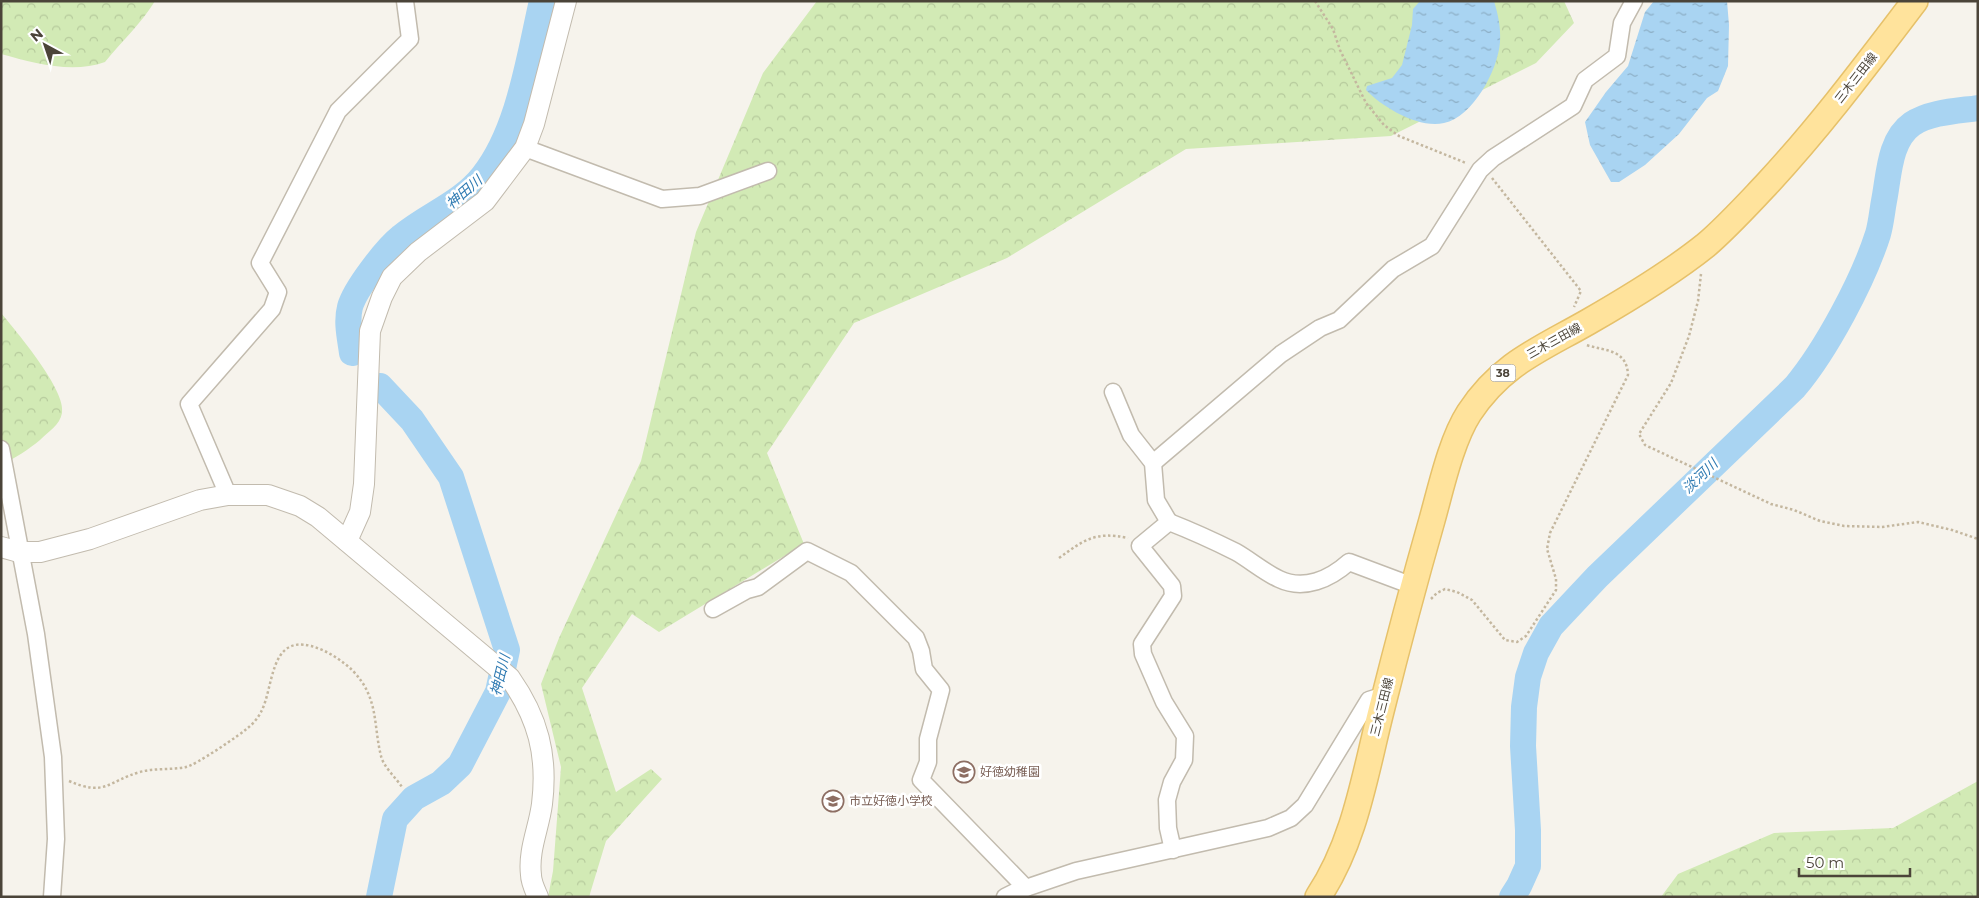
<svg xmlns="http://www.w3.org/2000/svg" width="1979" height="898" viewBox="0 0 1979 898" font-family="Montserrat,'Noto Sans JP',sans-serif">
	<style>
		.forest { fill: url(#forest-crowns) }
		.water { fill: url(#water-ripples) }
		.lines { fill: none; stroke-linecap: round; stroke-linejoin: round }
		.river { stroke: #a9d4f2; stroke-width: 26 }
		.minor-casing { stroke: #c2bbae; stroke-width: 19 }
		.tertiary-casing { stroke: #c2bbae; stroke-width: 22 }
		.primary-casing { stroke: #e6c16a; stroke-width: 28 }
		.path { stroke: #c4b79f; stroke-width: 2.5; stroke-dasharray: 2.5 2.5; stroke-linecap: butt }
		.minor { stroke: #fff; stroke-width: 16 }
		.tertiary { stroke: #fff; stroke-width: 20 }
		.primary { stroke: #ffe39c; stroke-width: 25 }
		.labels { text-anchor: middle; stroke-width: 5; stroke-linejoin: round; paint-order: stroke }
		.shield { fill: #fff; stroke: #817c74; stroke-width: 1 }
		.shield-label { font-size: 11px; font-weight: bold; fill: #4b4439 }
		.street-label { font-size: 12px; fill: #4b4439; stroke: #fff }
		.education-label { font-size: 12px; fill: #785e54; stroke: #fff; text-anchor: start }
		.water-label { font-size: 14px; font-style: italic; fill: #2e7ab2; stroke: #fff }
	</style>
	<defs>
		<pattern id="forest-crowns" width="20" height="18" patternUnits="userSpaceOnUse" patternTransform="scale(1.25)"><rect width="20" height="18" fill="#d2eab5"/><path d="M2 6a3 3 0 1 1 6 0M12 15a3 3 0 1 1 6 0" fill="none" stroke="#b6ca9c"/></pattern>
		<pattern id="water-ripples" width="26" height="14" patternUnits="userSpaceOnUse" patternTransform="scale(1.25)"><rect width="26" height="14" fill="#a9d4f2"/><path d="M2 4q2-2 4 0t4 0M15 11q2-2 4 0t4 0" fill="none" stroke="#8caec5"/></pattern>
	</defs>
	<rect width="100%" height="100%" fill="#f6f3ec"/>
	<g class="forest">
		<path d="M 1,1 L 155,1 C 141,24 122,41 105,62 C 72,74 34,63 1,54 Z"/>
		<polygon points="817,1 1564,1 1574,23 1536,63 1391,136 1186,149 1007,258 854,323 767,453 804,544 659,632 632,614 582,688 616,792 651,769 662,779 606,841 589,897 548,897 553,871 561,767 541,684 559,638 641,461 696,232 763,73"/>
		<path d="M 1,313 C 16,331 67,391 62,413 C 60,425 48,432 40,440 C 29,449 15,459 1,464 Z"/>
		<polygon points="1978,781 1978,897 1661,897 1678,874 1774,833 1893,828"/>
	</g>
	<g class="water">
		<path d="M 1420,1 L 1494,1 C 1498,14 1501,28 1500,42 C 1498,70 1473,117 1444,123 C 1419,129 1382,107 1366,90 L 1367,86 L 1392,78 L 1402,65 L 1412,25 L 1413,9 Z"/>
		<polygon points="1654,1 1727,1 1729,25 1728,66 1718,91 1707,98 1679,134 1645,165 1619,182 1611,182 1590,145 1585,122 1606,92 1628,66 1645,12"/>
	</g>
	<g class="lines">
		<g class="river">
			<path d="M 352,353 C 350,338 346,322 350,307 C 355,289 386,249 401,237 C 427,215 461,204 483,176 C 519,131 529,57 542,1"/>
			<polyline points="379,897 395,819 414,798 441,783 460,765 498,692 507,650 451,477 412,420 380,386"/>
			<path d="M 1512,897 L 1519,886 L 1528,866 L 1528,830 L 1523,746 L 1524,707 L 1528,677 L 1536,653 L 1551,626 L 1597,577 L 1795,387 C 1826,350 1863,281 1878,234 C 1881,224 1882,212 1884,201 C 1889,176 1889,140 1912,124 C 1930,112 1957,111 1978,108"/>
		</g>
		<g class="minor-casing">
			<g id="minor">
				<polyline points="525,148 662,199 700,196 768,171"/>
				<polyline points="1113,392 1131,435 1153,463 1156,500 1169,522 1140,546 1172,586 1173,596 1142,644 1143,654 1164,702 1185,736 1184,760 1172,782 1167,800 1168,828 1173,850"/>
				<polyline points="1,449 36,634 53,757 56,839 52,897"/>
				<polyline points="1153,463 1281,354 1320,328 1339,320 1393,269 1432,246 1480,170 1493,158 1573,106 1585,80 1617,56 1622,23 1634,1"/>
				<polyline points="228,495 189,404 272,309 278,292 260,263 338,111 410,39 405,1"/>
				<path d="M 1169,522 C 1192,531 1214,541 1236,552 C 1250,560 1264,572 1279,579 C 1304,591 1330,579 1349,562 L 1413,586"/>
				<polyline points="713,609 747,590 758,587 807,551 851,573 916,638 921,651 924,669 941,690 928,739 928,762 921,780 1026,888"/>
				<polyline points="1005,897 1017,891 1076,871 1268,828 1291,818 1305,805 1369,700 1385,695"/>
			</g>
		</g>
		<g class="tertiary-casing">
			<g id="tertiary">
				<polyline points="347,541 360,512 364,484 370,331 382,297 392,277 418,252 485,201 525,148 534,124 566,1"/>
				<path d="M 1,547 L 19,552 L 40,552 L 90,539 L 200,500 L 228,495 L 268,495 L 300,506 L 318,517 L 510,678 C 538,718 548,755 542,804 C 539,828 528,850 531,875 C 531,882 535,890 538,897"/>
			</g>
		</g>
		<g class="primary-casing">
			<path id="primary" d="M 1318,897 C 1355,842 1365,774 1381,711 C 1397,647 1414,583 1432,520 C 1441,488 1451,441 1469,413 C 1501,364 1539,350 1588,322 C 1628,299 1670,274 1706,245 C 1727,227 1747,205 1766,185 C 1820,127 1867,64 1915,1"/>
		</g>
		<g class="path">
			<polyline points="1315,1 1333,29 1340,50 1366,103 1384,125 1399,136 1466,163"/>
			<polyline points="1492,178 1581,291 1574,307"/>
			<polyline points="1701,274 1698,301 1689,336 1671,383 1639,434 1645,445 1771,504 1794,510 1820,521 1844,526 1882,527 1918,522 1952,530 1978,539"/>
			<path d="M 1059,558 C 1084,540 1095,531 1128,538"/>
			<path d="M 1431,599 L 1437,593 L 1445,589 L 1457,592 L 1472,600 L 1505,640 L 1517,642 L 1526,636 L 1556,590 L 1556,579 L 1547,549 L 1550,533 L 1628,375 C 1627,350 1607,351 1586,345"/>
			<path d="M 69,781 C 106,797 108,781 140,772 C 154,768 171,770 186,767 C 194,766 242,734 250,726 C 254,723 259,716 261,712 C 274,688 269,635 311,646 C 326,650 342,660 353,671 C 379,698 373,724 381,756 C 383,766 396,778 402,787"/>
		</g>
		<use href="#minor" class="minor"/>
		<use href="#tertiary" class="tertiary"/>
		<use href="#primary" class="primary"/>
	</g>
	<defs>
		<g id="school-ring" transform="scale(1.125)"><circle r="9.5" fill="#fff" stroke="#8d6e63" stroke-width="1.5"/><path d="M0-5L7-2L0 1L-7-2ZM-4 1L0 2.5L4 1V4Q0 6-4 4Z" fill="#8d6e63"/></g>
	</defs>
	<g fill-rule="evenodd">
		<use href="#school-ring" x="964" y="772"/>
		<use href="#school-ring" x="833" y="801"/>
	</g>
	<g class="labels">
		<rect class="shield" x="1490.5" y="364.5" width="25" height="17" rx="4"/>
		<g class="shield-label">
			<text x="1503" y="377">38</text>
		</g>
		<g class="street-label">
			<text transform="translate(1856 78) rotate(-52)" y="4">三木三田線</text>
			<text transform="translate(1554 341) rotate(-29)" y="4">三木三田線</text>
			<text transform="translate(1382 707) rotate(-76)" y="4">三木三田線</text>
		</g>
		<g class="education-label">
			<text x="980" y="776">好徳幼稚園</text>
			<text x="849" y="805">市立好徳小学校</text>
		</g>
		<g class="water-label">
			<text transform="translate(464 192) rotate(-41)" y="5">神田川</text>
			<text transform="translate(1700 476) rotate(-44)" y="5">淡河川</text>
			<text transform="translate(500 675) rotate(-76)" y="5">神田川</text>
		</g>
	</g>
	<rect width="1979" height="898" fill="none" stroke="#4b4439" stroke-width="5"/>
	<g transform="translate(45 45) rotate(320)" stroke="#ffffff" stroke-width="4" paint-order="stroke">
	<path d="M0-4L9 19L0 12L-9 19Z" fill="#4b4439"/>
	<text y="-8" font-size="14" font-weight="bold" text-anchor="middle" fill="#4b4439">N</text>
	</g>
	<path d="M1799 868v8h111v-8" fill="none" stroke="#4b4439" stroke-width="2.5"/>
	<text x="1806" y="868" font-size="15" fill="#4b4439" stroke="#ffffff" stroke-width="4" paint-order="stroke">50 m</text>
</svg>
